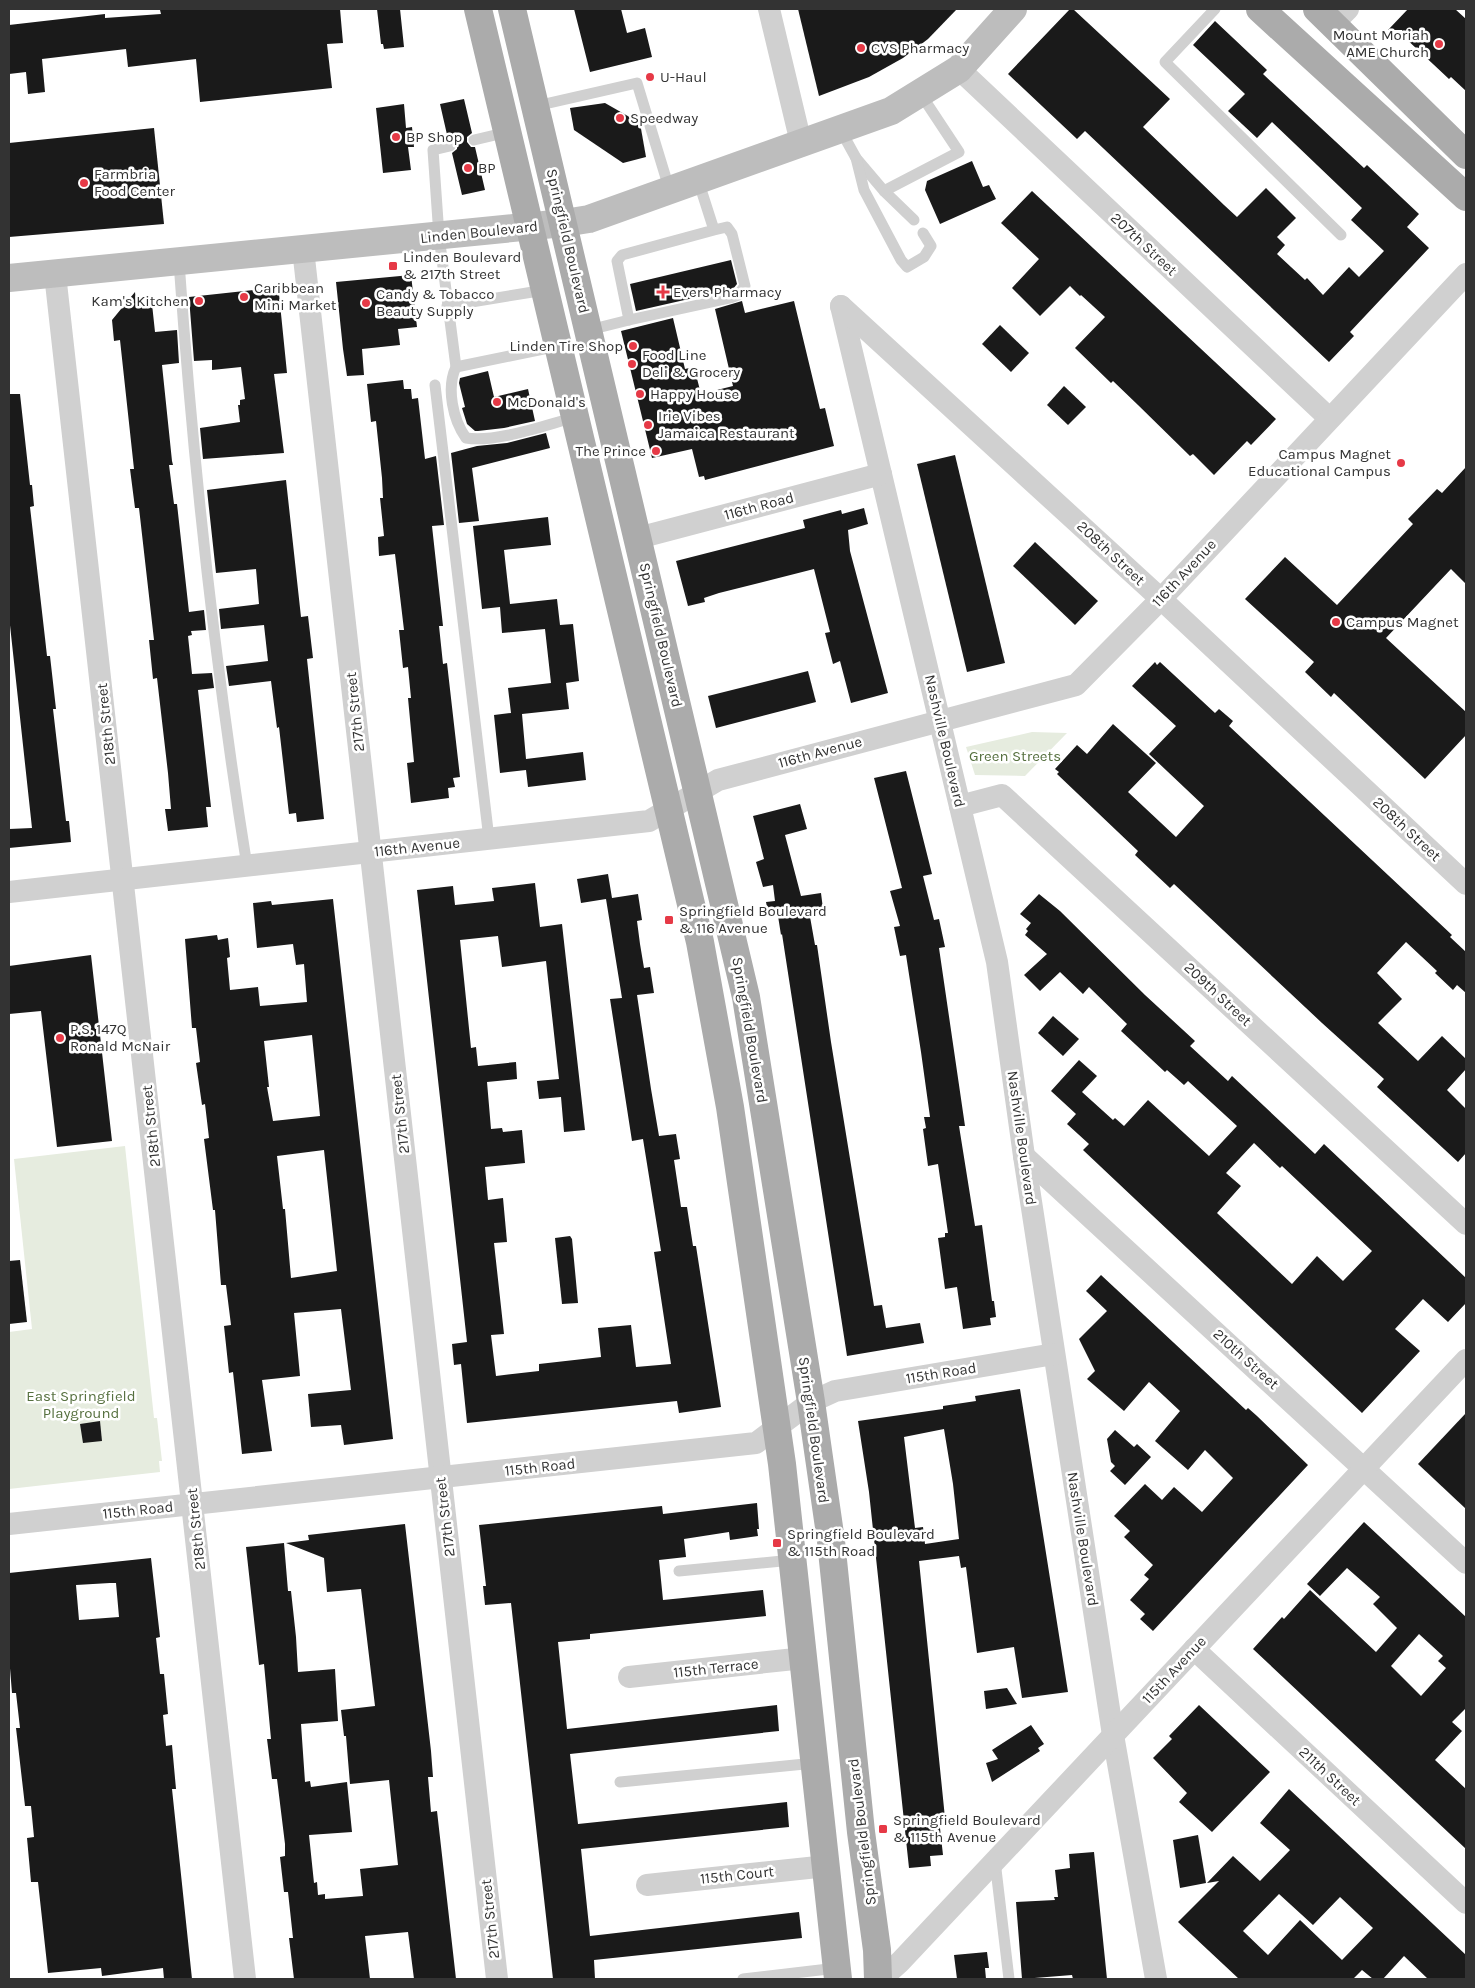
<svg xmlns="http://www.w3.org/2000/svg" width="1475" height="1988" viewBox="0 0 1475 1988" font-family="Karla,sans-serif">
	<style>
		.green { fill: #e6ecdf }
		.building { fill: #1a1a1a; fill-rule: evenodd }
		.lines { fill: none; stroke-linecap: round; stroke-linejoin: round }
		.service { stroke: #d0d0d0; stroke-width: 11 }
		.minor { stroke: #d0d0d0; stroke-width: 22 }
		.secondary { stroke: #bdbdbd; stroke-width: 28 }
		.primary { stroke: #ababab; stroke-width: 28 }
		.poi-dot { fill: #e63946; stroke: #fff; stroke-width: 2 }
		.labels { text-anchor: middle; stroke-width: 5; stroke-linejoin: round; paint-order: stroke }
		.poi-label { font-size: 15px; fill: #333; stroke: #fff; text-anchor: start }
		.street-label { font-size: 15px; fill: #333; stroke: #fff }
		.park-label { font-size: 15px; fill: #56703f; stroke: #fff }
	</style>
	<rect width="100%" height="100%" fill="#fff"/>
	<g class="green">
		<polygon points="1032,732 1067,733 1025,776 975,775 966,747"/>
		<polygon points="125,1146 154,1418 157,1418 162,1461 159,1461 160,1472 9,1489 9,1332 32,1329 14,1159"/>
	</g>
	<g class="building">
		<polygon points="171,9 340,9 343,43 327,44 332,88 200,102 196,59 128,67 126,49 42,59 45,92 28,94 26,72 9,74 9,25 105,14 105,18 161,14 160,10"/>
		<polygon points="377,9 400,9 404,47 384,49 383,44 381,44"/>
		<polygon points="574,9 621,9 627,33 645,28 652,57 590,72"/>
		<polygon points="798,9 957,9 928,39 903,58 869,77 819,96"/>
		<polygon points="1070,9 1073,9 1170,99 1143,127 1224,205 1237,217 1266,188 1296,218 1277,237 1285,245 1277,254 1305,280 1307,278 1323,295 1349,267 1359,277 1384,251 1351,220 1362,208 1272,122 1257,138 1228,111 1245,94 1193,45 1215,21 1267,70 1263,74 1364,168 1367,165 1419,214 1407,227 1429,248 1350,332 1354,336 1329,362 1085,131 1077,139 1008,74"/>
		<polygon points="1408,9 1455,9 1466,19 1466,91 1451,77 1449,79 1402,35 1402,30 1388,30"/>
		<polygon points="464,99 472,133 467,137 467,142 471,147 475,147 485,190 462,195 452,153 457,149 457,144 453,139 448,139 440,104"/>
		<polygon points="605,103 640,123 646,157 623,163 574,130 570,108"/>
		<polygon points="404,104 406,128 412,127 414,147 408,147 411,170 383,173 376,108"/>
		<polygon points="154,128 164,224 9,237 9,143"/>
		<polygon points="972,161 983,187 989,185 996,199 940,224 925,190 927,181"/>
		<polygon points="1032,191 1276,419 1251,445 1247,441 1214,475 1193,454 1190,456 1138,405 1113,381 1111,383 1075,348 1105,317 1081,295 1080,296 1070,286 1040,316 1012,288 1039,259 1001,223"/>
		<polygon points="731,260 737,284 733,289 636,311 630,284"/>
		<polygon points="411,275 417,327 398,329 400,345 362,349 364,375 347,376 343,349 336,282"/>
		<polygon points="273,288 279,294 287,373 274,374 284,453 203,459 200,428 240,422 238,405 240,405 240,400 245,399 241,367 212,370 212,360 194,361 189,297"/>
		<polygon points="135,292 136,303 148,302 149,304 152,304 155,332 177,330 179,363 162,365 172,461 173,465 169,465 174,504 177,504 189,612 204,610 206,630 191,631 192,635 188,636 192,674 212,673 214,688 198,690 211,807 206,807 208,827 168,831 165,809 171,809 168,773 157,678 153,679 149,640 154,640 139,508 135,508 130,469 134,469 120,340 114,341 112,320"/>
		<polygon points="742,301 745,313 794,301 820,409 825,408 834,446 705,480 704,476 699,477 692,449 652,458 621,331 673,318 685,369 694,367 701,394 733,386 715,309"/>
		<polygon points="1000,325 1029,353 1011,372 982,344"/>
		<polygon points="488,371 494,397 528,389 535,421 504,428 478,431 475,431 467,424 462,408 465,407 459,383 460,378"/>
		<polygon points="403,380 404,389 411,389 412,399 418,398 425,459 436,456 444,525 432,526 443,626 439,626 443,664 447,663 460,777 453,778 455,787 448,788 449,798 411,803 407,763 414,762 408,698 411,698 408,667 403,668 399,630 404,630 395,554 379,556 378,537 384,536 380,498 383,498 382,478 376,421 371,422 367,384"/>
		<polygon points="1064,386 1086,407 1068,425 1047,405"/>
		<polygon points="9,394 20,394 30,485 32,485 34,506 30,507 45,638 47,656 50,656 56,709 53,709 64,804 66,821 69,821 71,842 9,848 9,829 32,828 9,616"/>
		<polygon points="546,433 550,448 472,468 479,521 459,523 451,453 477,446 507,443"/>
		<polygon points="955,455 1005,663 967,672 917,464"/>
		<polygon points="1466,467 1466,584 1451,569 1386,638 1466,712 1466,735 1425,779 1334,693 1331,697 1305,672 1314,662 1245,599 1285,557 1337,605 1413,524 1408,519 1437,489 1442,493"/>
		<polygon points="286,480 301,617 308,616 313,658 307,659 324,819 297,822 296,813 289,814 279,727 277,728 271,681 229,686 226,666 268,661 264,625 221,629 219,609 259,604 256,569 216,573 207,490"/>
		<polygon points="864,508 868,524 848,530 850,551 888,693 851,703 840,661 833,664 825,633 830,632 814,569 719,593 704,598 705,602 688,606 676,561 805,528 803,520 841,510 842,514"/>
		<polygon points="548,517 551,545 504,550 510,604 557,599 560,625 573,624 579,681 566,683 569,709 522,714 526,759 583,752 586,780 528,787 526,770 500,773 494,715 511,713 508,688 551,683 545,629 502,633 500,607 482,609 473,526"/>
		<polygon points="1035,542 1098,601 1075,625 1013,566"/>
		<polygon points="1155,662 1157,665 1160,662 1215,713 1219,709 1233,721 1229,726 1452,935 1450,937 1466,952 1466,993 1457,985 1453,990 1435,973 1437,971 1406,942 1377,973 1402,999 1378,1023 1418,1061 1442,1036 1466,1059 1466,1069 1447,1090 1466,1109 1466,1153 1458,1162 1377,1087 1384,1079 1322,1023 1174,884 1170,888 1135,855 1138,851 1057,774 1059,772 1055,769 1077,745 1087,754 1113,724 1156,763 1128,792 1176,837 1204,806 1149,754 1176,726 1132,686"/>
		<polygon points="808,671 816,702 716,728 708,696"/>
		<polygon points="906,771 932,874 923,876 934,920 939,919 945,947 939,948 965,1126 959,1126 975,1226 982,1225 992,1301 994,1301 996,1317 990,1318 991,1325 963,1329 957,1287 945,1289 938,1238 945,1237 945,1233 948,1233 938,1164 928,1166 923,1129 926,1128 924,1117 930,1117 921,1052 906,955 900,956 894,927 900,926 890,891 902,888 874,778"/>
		<polygon points="800,804 807,829 785,835 801,896 821,893 823,909 809,911 815,945 817,945 831,1042 874,1306 882,1305 886,1328 920,1323 924,1343 847,1356 782,934 781,935 778,916 769,917 766,902 775,901 773,885 763,887 756,862 764,859 753,816"/>
		<polygon points="608,874 612,898 638,894 642,920 637,921 640,944 644,968 650,967 654,993 637,995 651,1089 659,1136 676,1134 680,1159 674,1160 681,1207 687,1207 693,1246 696,1246 721,1407 679,1413 677,1401 467,1423 461,1364 454,1365 452,1344 467,1342 417,890 453,886 455,905 494,901 492,888 535,883 540,927 562,924 585,1130 564,1132 561,1097 539,1099 537,1081 559,1079 546,961 502,967 498,936 460,940 471,1048 476,1047 478,1066 516,1062 517,1079 487,1082 491,1129 502,1128 503,1132 522,1130 525,1163 485,1167 488,1200 503,1198 507,1242 494,1243 504,1334 491,1335 496,1376 539,1371 539,1364 601,1357 598,1328 631,1325 636,1367 671,1364 654,1252 661,1251 643,1139 632,1141 610,999 622,998 606,899 581,903 577,879"/>
		<path d="M 1039,894 L 1060,911 L 1145,995 L 1195,1041 L 1190,1046 L 1228,1081 L 1232,1076 L 1315,1154 L 1324,1144 L 1466,1278 L 1466,1303 L 1448,1322 L 1423,1299 L 1395,1329 L 1420,1351 L 1362,1413 L 1083,1150 L 1089,1144 L 1067,1124 L 1076,1114 L 1051,1091 L 1079,1060 L 1097,1076 L 1082,1092 L 1113,1120 L 1115,1118 L 1124,1126 L 1148,1100 L 1209,1156 L 1237,1126 L 1188,1081 L 1184,1085 L 1167,1070 L 1165,1072 L 1121,1031 L 1127,1024 L 1089,987 L 1083,994 L 1060,972 L 1040,991 L 1024,975 L 1047,954 L 1025,935 L 1028,931 L 1026,929 L 1031,923 L 1020,914 ZM 1254,1143 L 1280,1168 L 1282,1166 L 1372,1251 L 1343,1281 L 1317,1256 L 1292,1284 L 1217,1213 L 1241,1186 L 1226,1173 Z"/>
		<path d="M 333,899 L 393,1439 L 344,1445 L 341,1425 L 311,1427 L 308,1394 L 351,1390 L 341,1309 L 294,1313 L 300,1376 L 262,1380 L 272,1451 L 242,1454 L 233,1372 L 229,1373 L 224,1326 L 231,1325 L 226,1285 L 221,1285 L 215,1210 L 213,1210 L 204,1139 L 209,1138 L 205,1104 L 202,1105 L 196,1063 L 200,1062 L 196,1028 L 192,1028 L 185,939 L 217,935 L 218,940 L 228,938 L 230,957 L 227,958 L 230,990 L 258,987 L 260,1006 L 307,1002 L 304,964 L 296,965 L 293,944 L 257,948 L 253,903 L 271,901 L 272,905 ZM 312,1035 L 320,1116 L 273,1121 L 267,1087 L 269,1087 L 264,1041 ZM 324,1150 L 337,1271 L 291,1278 L 285,1209 L 283,1209 L 277,1156 Z"/>
		<polygon points="91,955 112,1141 57,1147 41,1011 9,1014 9,966"/>
		<polygon points="1053,1016 1079,1039 1063,1056 1038,1033"/>
		<polygon points="570,1236 572,1239 578,1303 562,1304 555,1238"/>
		<polygon points="20,1260 27,1322 9,1324 9,1261"/>
		<polygon points="1101,1275 1246,1410 1248,1408 1257,1416 1308,1465 1153,1631 1140,1619 1145,1614 1130,1600 1149,1579 1144,1575 1153,1565 1124,1537 1130,1531 1114,1516 1145,1484 1162,1500 1174,1487 1202,1512 1233,1478 1205,1450 1188,1470 1155,1441 1180,1411 1149,1382 1124,1411 1087,1379 1095,1371 1079,1339 1107,1311 1086,1291"/>
		<path d="M 1020,1389 L 1068,1692 L 1022,1698 L 1014,1647 L 977,1653 L 966,1567 L 961,1568 L 959,1556 L 919,1561 L 945,1818 L 939,1819 L 943,1855 L 930,1856 L 931,1866 L 909,1868 L 869,1492 L 858,1421 L 943,1409 L 943,1406 L 976,1401 L 975,1396 ZM 944,1429 L 953,1484 L 959,1539 L 925,1544 L 923,1527 L 915,1528 L 904,1437 Z"/>
		<polygon points="1466,1413 1466,1509 1418,1464"/>
		<polygon points="100,1421 102,1441 83,1443 80,1424"/>
		<polygon points="1115,1430 1134,1447 1137,1444 1151,1457 1125,1485 1110,1471 1115,1466 1111,1462 1107,1439"/>
		<polygon points="757,1503 759,1529 757,1529 758,1536 730,1540 729,1532 684,1539 686,1557 659,1560 663,1600 763,1590 766,1616 590,1634 590,1639 558,1642 567,1729 777,1705 779,1731 570,1754 578,1824 787,1802 789,1827 581,1849 590,1936 799,1912 802,1938 594,1960 595,1979 553,1979 511,1603 485,1605 483,1586 486,1586 479,1525 662,1506 663,1514"/>
		<path d="M 1364,1522 L 1466,1617 L 1466,1708 L 1452,1722 L 1462,1731 L 1435,1760 L 1466,1789 L 1466,1849 L 1253,1649 L 1282,1617 L 1284,1619 L 1310,1590 L 1376,1652 L 1397,1628 L 1373,1604 L 1380,1597 L 1347,1568 L 1320,1596 L 1307,1584 ZM 1419,1634 L 1443,1656 L 1438,1661 L 1446,1668 L 1421,1696 L 1391,1666 Z"/>
		<polygon points="405,1524 431,1751 433,1777 428,1777 431,1812 437,1811 456,1979 414,1979 408,1932 365,1936 370,1979 294,1979 289,1938 293,1938 288,1892 284,1892 280,1857 285,1856 285,1844 277,1779 272,1779 267,1739 271,1739 264,1664 259,1665 246,1547 284,1543 288,1591 291,1591 296,1637 298,1672 335,1669 338,1721 301,1724 305,1782 310,1781 311,1787 347,1782 352,1832 309,1835 314,1883 317,1882 318,1895 325,1894 325,1899 363,1896 360,1869 398,1865 389,1780 350,1784 346,1736 344,1736 341,1710 375,1706 361,1589 327,1592 324,1558 286,1543 309,1540 308,1535"/>
		<path d="M 151,1558 L 160,1637 L 156,1638 L 160,1674 L 164,1674 L 168,1714 L 163,1715 L 166,1746 L 172,1745 L 176,1789 L 172,1789 L 192,1979 L 164,1979 L 163,1968 L 102,1976 L 101,1968 L 48,1973 L 38,1882 L 31,1882 L 27,1838 L 34,1837 L 31,1806 L 25,1806 L 16,1728 L 20,1728 L 16,1693 L 12,1693 L 9,1656 L 9,1573 ZM 110,1583 L 116,1583 L 119,1617 L 79,1620 L 76,1585 Z"/>
		<polygon points="1007,1688 1017,1704 986,1709 984,1691"/>
		<polygon points="1199,1705 1270,1772 1212,1832 1179,1802 1187,1793 1153,1758 1172,1739 1169,1736"/>
		<polygon points="1031,1725 1044,1744 1038,1748 1040,1751 992,1782 986,1763 998,1759 992,1750"/>
		<path d="M 1289,1789 L 1466,1955 L 1466,1979 L 1428,1979 L 1404,1956 L 1383,1979 L 1373,1979 L 1362,1970 L 1353,1979 L 1239,1979 L 1178,1922 L 1219,1881 L 1207,1883 L 1233,1856 L 1260,1881 L 1290,1850 L 1260,1823 ZM 1279,1894 L 1313,1925 L 1340,1897 L 1373,1928 L 1342,1960 L 1300,1920 L 1268,1955 L 1243,1931 Z"/>
		<polygon points="1198,1835 1206,1883 1180,1888 1173,1840"/>
		<polygon points="1094,1852 1107,1979 1073,1979 1072,1975 1022,1979 1016,1902 1055,1900 1054,1897 1058,1897 1055,1870 1070,1868 1069,1854"/>
		<polygon points="987,1952 989,1968 985,1968 986,1979 957,1979 954,1955"/>
	</g>
	<g class="lines">
		<g class="service">
			<polyline points="1215,9 1165,62 1341,235"/>
			<polyline points="536,106 637,83 669,188"/>
			<polyline points="840,129 856,158 884,191 914,220"/>
			<polyline points="474,140 508,132"/>
			<path d="M 450,146 L 433,150 L 439,236 L 456,367 C 446,388 453,420 466,438 C 496,443 545,425 576,417"/>
			<polyline points="856,158 864,190 901,260 907,267 924,257 931,246 923,233"/>
			<polyline points="698,180 714,230 622,255 617,261 629,320 730,298 738,295 745,286 732,234 727,227 714,230"/>
			<polyline points="884,191 959,152 920,93"/>
			<path d="M 179,262 C 193,464 215,666 247,866"/>
			<polyline points="447,306 545,290"/>
			<polyline points="589,330 629,320"/>
			<polyline points="456,367 558,346"/>
			<polyline points="435,385 489,839"/>
			<polyline points="679,1571 792,1560"/>
			<polyline points="620,1782 815,1763"/>
			<polyline points="995,1861 1009,1979"/>
			<polyline points="743,1979 837,1968"/>
		</g>
		<g class="minor">
			<polyline points="769,9 801,143"/>
			<polyline points="1334,23 1348,9"/>
			<polyline points="959,69 1329,418"/>
			<polyline points="303,249 497,1979"/>
			<polyline points="55,274 245,1979"/>
			<polyline points="841,306 997,962 1024,1156 1113,1735 1156,1979"/>
			<polyline points="841,306 1161,599 1466,884"/>
			<polyline points="638,538 881,474"/>
			<polyline points="960,806 1002,795 1466,1224"/>
			<polyline points="9,892 649,821 718,780 1076,685 1161,599 1466,274"/>
			<polyline points="1024,1156 1466,1563"/>
			<polyline points="9,1524 756,1443 811,1402 835,1391 1054,1354"/>
			<polyline points="1194,1649 1466,1903"/>
			<polyline points="629,1677 804,1658"/>
			<polyline points="647,1885 827,1866"/>
			<polyline points="881,1979 900,1962 1466,1360"/>
		</g>
		<polyline class="secondary" points="9,278 564,223 589,219 891,111 959,69 1013,9"/>
		<g class="primary">
			<polyline points="478,9 700,942 730,1107 782,1464 838,1979"/>
			<polyline points="512,9 746,997 811,1402 831,1541 861,1832 877,1950 878,1979"/>
			<polyline points="1260,9 1466,197"/>
			<polyline points="1317,9 1466,155"/>
		</g>
	</g>
	<g class="poi-dot">
		<circle cx="1439" cy="44" r="5"/>
		<circle cx="861" cy="48" r="5"/>
		<circle cx="650" cy="77" r="5"/>
		<circle cx="620" cy="118" r="5"/>
		<circle cx="396" cy="137" r="5"/>
		<circle cx="468" cy="168" r="5"/>
		<circle cx="84" cy="183" r="5"/>
		<rect x="388" y="261" width="10" height="10" rx="2.5"/>
		<path d="M660.5 284.5h5v5h5v5h-5v5h-5v-5h-5v-5h5z"/>
		<circle cx="244" cy="297" r="5"/>
		<circle cx="199" cy="301" r="5"/>
		<circle cx="366" cy="303" r="5"/>
		<circle cx="633" cy="346" r="5"/>
		<circle cx="632" cy="364" r="5"/>
		<circle cx="640" cy="394" r="5"/>
		<circle cx="497" cy="402" r="5"/>
		<circle cx="648" cy="425" r="5"/>
		<circle cx="656" cy="451" r="5"/>
		<circle cx="1401" cy="463" r="5"/>
		<circle cx="1336" cy="622" r="5"/>
		<rect x="664" y="915" width="10" height="10" rx="2.5"/>
		<circle cx="60" cy="1038" r="5"/>
		<rect x="772" y="1538" width="10" height="10" rx="2.5"/>
		<rect x="878" y="1824" width="10" height="10" rx="2.5"/>
	</g>
	<g class="labels">
		<g class="poi-label">
			<text x="1429" y="40" text-anchor="end">Mount Moriah<tspan x="1429" dy="17">AME Church</tspan></text>
			<text x="871" y="53">CVS Pharmacy</text>
			<text x="660" y="82">U-Haul</text>
			<text x="630" y="123">Speedway</text>
			<text x="406" y="142">BP Shop</text>
			<text x="478" y="173">BP</text>
			<text x="94" y="179">Farmbria<tspan x="94" dy="17">Food Center</tspan></text>
			<text x="403" y="262">Linden Boulevard<tspan x="403" dy="17">&amp; 217th Street</tspan></text>
			<text x="254" y="293">Caribbean<tspan x="254" dy="17">Mini Market</tspan></text>
			<text x="673" y="297">Evers Pharmacy</text>
			<text x="376" y="299">Candy &amp; Tobacco<tspan x="376" dy="17">Beauty Supply</tspan></text>
			<text x="189" y="306" text-anchor="end">Kam's Kitchen</text>
			<text x="623" y="351" text-anchor="end">Linden Tire Shop</text>
			<text x="642" y="360">Food Line<tspan x="642" dy="17">Deli &amp; Grocery</tspan></text>
			<text x="650" y="399">Happy House</text>
			<text x="507" y="407">McDonald's</text>
			<text x="658" y="421">Irie Vibes<tspan x="658" dy="17">Jamaica Restaurant</tspan></text>
			<text x="646" y="456" text-anchor="end">The Prince</text>
			<text x="1391" y="459" text-anchor="end">Campus Magnet<tspan x="1391" dy="17">Educational Campus</tspan></text>
			<text x="1346" y="627">Campus Magnet</text>
			<text x="679" y="916">Springfield Boulevard<tspan x="679" dy="17">&amp; 116 Avenue</tspan></text>
			<text x="70" y="1034">P.S. 147Q<tspan x="70" dy="17">Ronald McNair</tspan></text>
			<text x="787" y="1539">Springfield Boulevard<tspan x="787" dy="17">&amp; 115th Road</tspan></text>
			<text x="893" y="1825">Springfield Boulevard<tspan x="893" dy="17">&amp; 115th Avenue</tspan></text>
		</g>
		<g class="street-label">
			<text transform="translate(479 232) rotate(-6)" y="5">Linden Boulevard</text>
			<text transform="translate(568 241) rotate(77)" y="5">Springfield Boulevard</text>
			<text transform="translate(1144 244) rotate(43)" y="5">207th Street</text>
			<text transform="translate(759 506) rotate(-15)" y="5">116th Road</text>
			<text transform="translate(1111 553) rotate(43)" y="5">208th Street</text>
			<text transform="translate(1184 573) rotate(-47)" y="5">116th Avenue</text>
			<text transform="translate(661 635) rotate(77)" y="5">Springfield Boulevard</text>
			<text transform="translate(355 712) rotate(-96)" y="5">217th Street</text>
			<text transform="translate(106 724) rotate(-96)" y="5">218th Street</text>
			<text transform="translate(945 741) rotate(77)" y="5">Nashville Boulevard</text>
			<text transform="translate(820 752) rotate(-15)" y="5">116th Avenue</text>
			<text transform="translate(1407 829) rotate(43)" y="5">208th Street</text>
			<text transform="translate(417 847) rotate(-6)" y="5">116th Avenue</text>
			<text transform="translate(1218 994) rotate(43)" y="5">209th Street</text>
			<text transform="translate(750 1030) rotate(80)" y="5">Springfield Boulevard</text>
			<text transform="translate(400 1114) rotate(-96)" y="5">217th Street</text>
			<text transform="translate(151 1126) rotate(-96)" y="5">218th Street</text>
			<text transform="translate(1022 1138) rotate(82)" y="5">Nashville Boulevard</text>
			<text transform="translate(1246 1359) rotate(42)" y="5">210th Street</text>
			<text transform="translate(941 1373) rotate(-9)" y="5">115th Road</text>
			<text transform="translate(814 1430) rotate(82)" y="5">Springfield Boulevard</text>
			<text transform="translate(540 1467) rotate(-6)" y="5">115th Road</text>
			<text transform="translate(138 1510) rotate(-6)" y="5">115th Road</text>
			<text transform="translate(445 1517) rotate(-97)" y="5">217th Street</text>
			<text transform="translate(196 1529) rotate(-96)" y="5">218th Street</text>
			<text transform="translate(1083 1539) rotate(81)" y="5">Nashville Boulevard</text>
			<text transform="translate(716 1668) rotate(-6)" y="5">115th Terrace</text>
			<text transform="translate(1174 1670) rotate(-47)" y="5">115th Avenue</text>
			<text transform="translate(1330 1776) rotate(43)" y="5">211th Street</text>
			<text transform="translate(862 1832) rotate(-97)" y="5">Springfield Boulevard</text>
			<text transform="translate(737 1875) rotate(-6)" y="5">115th Court</text>
			<text transform="translate(490 1919) rotate(-96)" y="5">217th Street</text>
		</g>
		<g class="park-label">
			<text x="1015" y="761">Green Streets</text>
			<text x="81" y="1401">East Springfield<tspan x="81" dy="17">Playground</tspan></text>
		</g>
	</g>
	<rect width="1475" height="1988" fill="none" stroke="#333333" stroke-width="20"/>
</svg>
